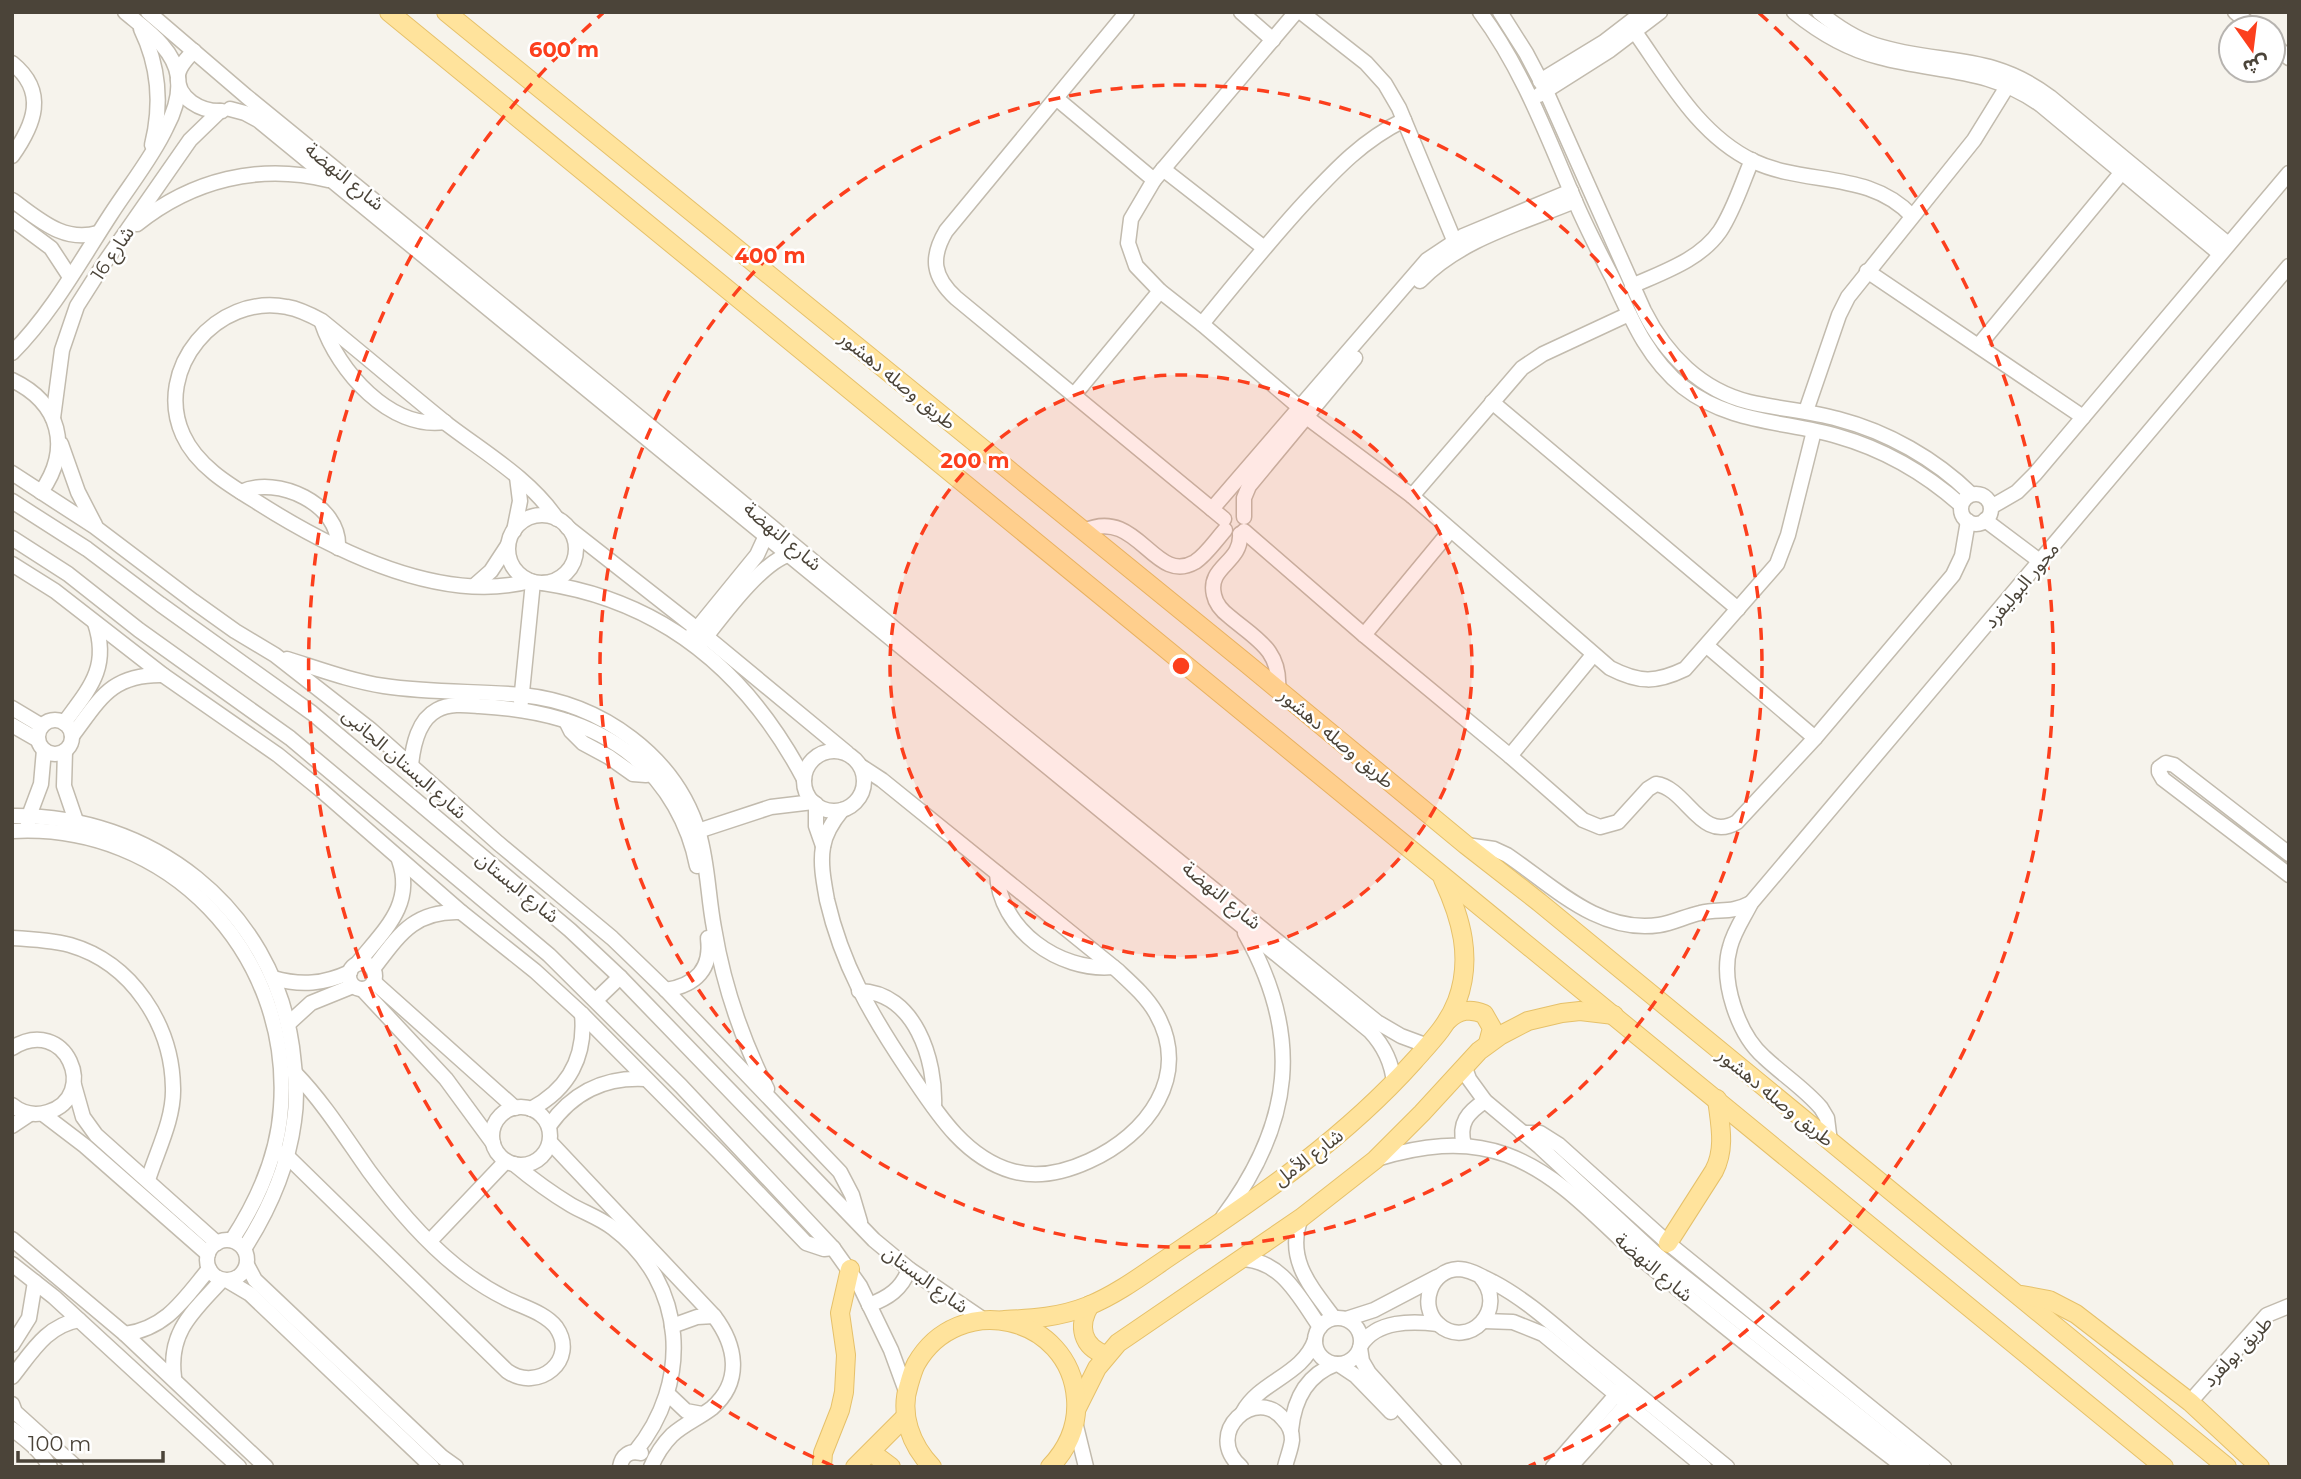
<svg xmlns="http://www.w3.org/2000/svg" width="2301" height="1479" viewBox="0 0 2301 1479" font-family="Montserrat,'Noto Sans Arabic',sans-serif">
	<style>
		.lines { fill: none; stroke-linecap: round; stroke-linejoin: round }
		.minor-casing { stroke: #c2bbae; stroke-width: 17 }
		.major-casing { stroke: #e6c16a; stroke-width: 20 }
		.minor { stroke: #fff; stroke-width: 14 }
		.major { stroke: #ffe39c; stroke-width: 18 }
		.ring { fill: none; stroke: #fc3f1d; stroke-width: 3.5; stroke-dasharray: 12 9 }
		.labels { text-anchor: middle; stroke-width: 5; stroke-linejoin: round; paint-order: stroke }
		.street-label { font-size: 19px; fill: #4b4439; stroke: #fff }
		.centre { fill: #fc3f1d; stroke: #fff; stroke-width: 3.5 }
		.ring-label { font-size: 21px; text-anchor: middle; font-weight: bold; fill: #fc3f1d; stroke: #fff; stroke-width: 5; stroke-linejoin: round; paint-order: stroke }
	</style>
	<rect width="100%" height="100%" fill="#f6f3ec"/>
	<g class="lines">
		<g class="minor-casing">
			<g id="minor">
				<polyline points="148,12 246,96 610,393 1006,721 1377,1022 1401,1036 1428,1046"/>
				<path d="M 1127,12 L 946,231 C 930,258 933,277 956,298 L 1224,519"/>
				<polyline points="1241,12 1273,40"/>
				<polyline points="1296,12 1154,180 1131,219 1128,243 1136,266 1160,291 1202,324 1299,407"/>
				<polyline points="1301,12 1366,63 1385,84 1399,108 1454,240"/>
				<path d="M 1480,12 C 1523,70 1547,136 1575,201 C 1586,227 1599,252 1612,277 C 1631,318 1647,358 1683,387 C 1729,423 1784,421 1837,436 C 1883,449 1926,474 1961,505"/>
				<path d="M 1500,12 L 1526,53 L 1546,91 L 1644,311 C 1666,355 1701,390 1749,402 C 1779,409 1809,411 1838,419 C 1888,432 1935,459 1971,494"/>
				<path d="M 1794,12 C 1820,33 1847,49 1879,57 C 1938,73 1988,67 2041,105 L 2219,253"/>
				<path d="M 1819,12 C 1836,26 1854,38 1875,45 C 1940,66 1989,51 2050,97 L 2228,244"/>
				<polyline points="2235,12 2254,28"/>
				<path d="M 141,29 C 159,66 162,105 152,145"/>
				<path d="M 1635,32 C 1669,80 1699,135 1753,161 C 1806,186 1869,170 1912,216"/>
				<polyline points="2273,44 2289,58"/>
				<path d="M 194,51 C 188,57 179,66 178,75 C 176,99 202,112 222,111"/>
				<path d="M 12,63 C 48,92 34,125 12,156"/>
				<polyline points="1540,81 1604,42 1643,12"/>
				<polyline points="1539,95 1610,50 1660,12"/>
				<polyline points="1056,98 1154,180"/>
				<path d="M 230,109 L 245,113 L 258,120 L 1370,1031 C 1384,1046 1392,1062 1394,1083"/>
				<polyline points="1163,169 1263,247"/>
				<path d="M 12,200 C 39,219 63,243 98,233"/>
				<polyline points="12,219 51,248 70,277"/>
				<path d="M 137,224 C 192,180 259,163 328,180"/>
				<polyline points="1867,271 2083,417"/>
				<path d="M 1420,281 C 1460,239 1522,223 1575,201"/>
				<path d="M 1632,286 C 1663,272 1700,260 1720,231 C 1734,210 1742,183 1752,160"/>
				<path d="M 322,323 C 338,371 390,430 445,422"/>
				<path d="M 1202,324 C 1236,282 1269,241 1306,201 C 1336,169 1363,140 1404,120"/>
				<polyline points="1979,345 2122,172"/>
				<path d="M 12,353 C 52,313 81,260 111,214 C 129,186 152,158 166,128 C 174,113 180,94 178,77 C 174,48 145,29 125,12"/>
				<path d="M 12,380 C 60,403 72,448 41,492"/>
				<polyline points="1074,395 1160,291"/>
				<polyline points="1492,402 1738,609"/>
				<polyline points="1806,411 1839,315 1848,297 1974,140 2008,85"/>
				<path d="M 1305,416 L 1412,496 L 1610,668 C 1639,683 1656,683 1685,669 L 1777,564 L 1788,535 L 1814,431"/>
				<polyline points="53,418 62,350 77,306 105,262 190,140 220,111"/>
				<polyline points="61,444 78,492 95,525"/>
				<polyline points="12,473 95,527 193,601 235,631 275,655 371,730 498,843 612,938 666,990 840,1172 852,1195 860,1222"/>
				<path d="M 241,492 C 277,475 341,504 338,548"/>
				<circle cx="1976" cy="509" r="15"/>
				<polyline points="1412,496 1522,368 1543,354 1629,314"/>
				<polyline points="12,501 87,549 160,604 312,713 570,930 620,977 874,1240 909,1269 984,1320"/>
				<polyline points="1991,507 2017,492 2035,474 2289,173"/>
				<polyline points="1212,509 1427,260 1463,236 1571,191"/>
				<circle cx="542" cy="549" r="34"/>
				<polyline points="1244,517 1244,498 1249,486 1355,358"/>
				<polyline points="1985,520 2041,562"/>
				<polyline points="567,527 697,629 847,753"/>
				<polyline points="514,531 520,501 517,477"/>
				<path d="M 1084,531 C 1138,506 1154,586 1195,562 C 1206,555 1216,540 1225,530"/>
				<path d="M 1244,531 L 1364,635 L 1510,756 L 1583,820 L 1600,827 L 1618,822 L 1648,789 L 1656,784 C 1687,788 1701,844 1737,822 L 1815,738 L 1953,575 L 1962,556 L 1968,521"/>
				<path d="M 1240,534 C 1242,563 1207,566 1214,595 C 1216,605 1222,611 1230,617 C 1256,639 1281,650 1278,689"/>
				<polyline points="12,538 68,574 139,630 290,738 549,955 681,1086 833,1248 860,1286 891,1350 906,1391"/>
				<polyline points="12,564 55,591 163,675 278,755 321,790 461,912 535,971 582,1014 719,1152 806,1243 824,1249 833,1248"/>
				<path d="M 530,581 C 439,605 331,549 257,502 C 229,485 197,466 183,435 C 153,369 217,293 287,307 C 299,309 311,315 322,321 C 364,355 405,390 447,424 C 485,453 530,479 557,519"/>
				<path d="M 543,583 C 664,601 748,673 804,779"/>
				<polyline points="474,586 491,571 508,545"/>
				<polyline points="1364,635 1450,531"/>
				<polyline points="691,636 757,555 769,529"/>
				<path d="M 701,643 C 721,618 760,563 790,554"/>
				<polyline points="1707,646 1815,738"/>
				<path d="M 287,659 C 319,669 351,681 384,686 C 430,693 476,691 522,695 C 601,703 676,756 699,834 C 708,865 708,897 714,928 C 723,983 742,1039 767,1089"/>
				<polyline points="521,702 533,582"/>
				<polyline points="12,708 42,726"/>
				<circle cx="55" cy="737" r="17"/>
				<polyline points="566,721 571,731 583,743 609,757 633,774 646,775 656,767"/>
				<path d="M 64,723 C 89,689 110,668 95,623"/>
				<polyline points="12,725 38,740"/>
				<path d="M 72,736 C 100,699 111,674 163,675"/>
				<circle cx="834" cy="781" r="30"/>
				<polyline points="65,751 64,786 76,821 75,827"/>
				<polyline points="1510,756 1593,655"/>
				<path d="M 411,765 C 413,745 418,720 437,710 C 450,703 466,705 479,706 C 535,709 590,721 634,757 C 667,785 689,824 697,866"/>
				<polyline points="816,804 816,826 823,846"/>
				<path d="M 842,810 C 833,821 825,833 823,847 C 820,864 824,883 827,900 C 842,965 871,1015 908,1070 C 935,1110 963,1157 1012,1171 C 1039,1179 1065,1172 1089,1161 C 1147,1135 1192,1076 1156,1013 C 1146,996 1131,983 1117,970 L 882,780 L 862,767"/>
				<path d="M 12,816 C 151,814 272,907 292,1047 C 295,1072 298,1096 294,1121 C 288,1167 269,1210 244,1249"/>
				<polyline points="28,823 29,816 41,784 44,750"/>
				<path d="M 12,831 C 168,822 292,953 281,1107 C 278,1155 258,1200 232,1240"/>
				<polyline points="698,831 771,807 813,802"/>
				<path d="M 1466,845 L 1494,849 L 1507,855 C 1553,886 1599,934 1659,925 C 1673,923 1686,916 1700,913 C 1720,908 1730,914 1751,903"/>
				<polyline points="2289,854 2174,765 2166,763 2159,768 2159,772 2163,779 2289,875"/>
				<path d="M 997,873 C 999,929 1059,972 1113,967"/>
				<path d="M 12,938 C 32,939 51,940 70,945 C 132,963 172,1025 173,1088 C 174,1119 157,1151 148,1180"/>
				<circle cx="362" cy="976" r="13"/>
				<path d="M 357,964 C 383,931 415,905 399,860"/>
				<path d="M 373,969 C 399,935 414,910 461,912"/>
				<path d="M 273,978 C 301,986 324,984 350,972"/>
				<polyline points="374,982 515,1108"/>
				<polyline points="362,989 446,1079 493,1143"/>
				<path d="M 666,990 C 696,985 712,969 708,938"/>
				<path d="M 859,991 C 915,992 936,1060 934,1107"/>
				<polyline points="596,1000 620,977"/>
				<polyline points="288,1024 311,1003 353,986"/>
				<path d="M 12,1048 C 66,1014 100,1096 48,1112 C 35,1116 23,1114 12,1105"/>
				<polyline points="1465,1068 1469,1079 1485,1101 1540,1147 1657,1255 1923,1467"/>
				<polyline points="74,1085 83,1117 96,1135 217,1243"/>
				<circle cx="521" cy="1136" r="29"/>
				<path d="M 531,1109 C 569,1089 586,1056 582,1014"/>
				<polyline points="43,1114 85,1146 208,1254"/>
				<polyline points="12,1126 30,1114"/>
				<path d="M 549,1126 C 573,1092 604,1077 645,1079"/>
				<polyline points="1522,1133 1540,1133 1559,1145 1668,1243 1944,1467"/>
				<path d="M 550,1142 L 714,1316 C 736,1345 743,1381 712,1408 C 699,1418 684,1424 672,1435 C 663,1444 656,1455 651,1467"/>
				<path d="M 1830,1142 L 1827,1118 L 1821,1108 C 1805,1089 1783,1075 1764,1057 C 1738,1034 1720,981 1730,947 C 1734,931 1744,917 1751,903 L 2289,266"/>
				<path d="M 1464,1145 C 1458,1123 1468,1112 1485,1101"/>
				<path d="M 274,1152 L 287,1156 L 507,1371 C 538,1393 579,1360 556,1327 C 544,1312 522,1307 505,1298 C 493,1292 480,1284 469,1276 C 430,1248 397,1209 369,1171 C 345,1137 324,1103 295,1073"/>
				<path d="M 1376,1159 C 1420,1146 1463,1139 1507,1155 C 1564,1176 1604,1227 1649,1265 C 1732,1334 1818,1401 1904,1467"/>
				<path d="M 514,1164 C 532,1179 551,1193 571,1205 C 585,1213 600,1218 613,1228 C 687,1284 692,1383 635,1452"/>
				<path d="M 1223,1217 C 1293,1123 1303,1036 1245,933"/>
				<path d="M 1301,1218 C 1285,1259 1311,1287 1334,1318"/>
				<polyline points="12,1239 125,1334 266,1467"/>
				<circle cx="227" cy="1260" r="20"/>
				<polyline points="430,1241 506,1161"/>
				<path d="M 1241,1259 C 1282,1260 1299,1297 1320,1327"/>
				<polyline points="12,1264 54,1297 239,1467"/>
				<polyline points="247,1265 255,1280 442,1457 456,1467"/>
				<path d="M 1480,1276 C 1510,1309 1468,1351 1438,1324 C 1418,1305 1431,1270 1458,1269 C 1470,1269 1482,1277 1493,1282 C 1529,1301 1559,1330 1591,1356 C 1636,1393 1681,1430 1727,1467"/>
				<polyline points="228,1281 250,1294 432,1467"/>
				<path d="M 869,1305 C 888,1298 902,1289 909,1269"/>
				<circle cx="1338" cy="1341" r="23"/>
				<polyline points="1346,1319 1374,1310 1437,1277"/>
				<polyline points="1484,1321 1513,1322 1543,1334 1704,1467"/>
				<polyline points="672,1326 697,1317 714,1316"/>
				<path d="M 125,1334 C 167,1328 184,1299 209,1269"/>
				<polyline points="12,1345 29,1318 35,1282"/>
				<path d="M 1361,1345 C 1377,1320 1412,1321 1438,1324"/>
				<polyline points="1360,1348 1362,1361 1369,1373 1454,1467"/>
				<polyline points="1338,1364 1356,1376 1391,1412"/>
				<path d="M 12,1377 C 32,1352 46,1326 79,1320"/>
				<path d="M 174,1377 C 168,1331 194,1311 222,1280"/>
				<polyline points="668,1394 686,1411 702,1414"/>
				<polyline points="2190,1402 2267,1315 2289,1306"/>
				<polyline points="12,1404 15,1412 76,1467"/>
				<path d="M 1243,1412 C 1260,1381 1303,1375 1315,1340"/>
				<polyline points="1075,1422 1086,1467"/>
				<path d="M 12,1429 C 27,1440 41,1451 50,1467"/>
				<path d="M 1291,1430 C 1294,1400 1306,1375 1336,1364"/>
				<path d="M 620,1467 C 622,1455 630,1450 641,1453"/>
				<path d="M 1241,1467 C 1202,1433 1257,1384 1284,1420 C 1289,1425 1292,1432 1292,1440 C 1291,1449 1287,1458 1285,1467"/>
				<polyline points="1553,1467 1622,1388"/>
				<polyline points="1570,1467 1632,1398"/>
			</g>
		</g>
		<g class="major-casing">
			<g id="major">
				<polyline points="389,12 2164,1467"/>
				<polyline points="446,12 1246,663 1466,845 1539,902 2227,1467"/>
				<path d="M 1448,1020 C 1459,1010 1470,1008 1484,1014 L 1492,1028 L 1488,1043"/>
				<path d="M 1668,1243 L 1714,1171 C 1726,1148 1720,1124 1717,1099"/>
				<polyline points="2022,1295 2049,1300 2076,1314 2190,1402 2260,1467"/>
				<path d="M 1090,1305 C 1077,1326 1082,1347 1106,1355"/>
				<path d="M 1004,1320 C 1033,1319 1060,1317 1088,1306 C 1120,1293 1149,1270 1178,1251 C 1262,1195 1346,1137 1414,1061 C 1430,1043 1448,1025 1457,1001 C 1473,958 1461,918 1443,879"/>
				<polyline points="1077,1408 1097,1368 1118,1343 1301,1218 1375,1160 1422,1113 1479,1051 1501,1035 1528,1021 1562,1013 1580,1011 1614,1015"/>
				<polyline points="871,1452 891,1467"/>
				<polyline points="822,1467 823,1453 840,1410 844,1392 846,1355 840,1313 850,1269"/>
				<polyline points="855,1467 905,1417"/>
				<path d="M 932,1467 C 911,1445 899,1414 909,1384 C 911,1377 913,1370 916,1364 C 958,1290 1070,1315 1076,1399 C 1078,1425 1068,1448 1050,1467"/>
			</g>
		</g>
		<use href="#minor" class="minor"/>
		<use href="#major" class="major"/>
	</g>
	<circle cx="1181" cy="666" r="291" fill="#fc3f1d" fill-opacity=".12"/>
	<g class="ring">
		<circle cx="1181" cy="666" r="291"/>
		<circle cx="1181" cy="666" r="581"/>
		<path d="M833 1466A872 872 0 0 1 603 13M1759 13A872 872 0 0 1 1529 1466"/>
	</g>
	<g class="labels">
		<g class="street-label">
			<text transform="translate(345 176) rotate(39)" y="7">شارع النهضة</text>
			<text transform="translate(112 253) rotate(-56)" y="7">شارع 16</text>
			<text transform="translate(898 380) rotate(39)" y="7">طريق وصله دهشور</text>
			<text transform="translate(783 536) rotate(40)" y="7">شارع النهضة</text>
			<text transform="translate(2021 585) rotate(-50)" y="7">محور البوليفرد</text>
			<text transform="translate(1337 738) rotate(40)" y="7">طريق وصله دهشور</text>
			<text transform="translate(405 763) rotate(41)" y="7">شارع البستان الجانبى</text>
			<text transform="translate(518 887) rotate(39)" y="7">شارع البستان</text>
			<text transform="translate(1222 895) rotate(39)" y="7">شارع النهضة</text>
			<text transform="translate(1776 1097) rotate(39)" y="7">طريق وصله دهشور</text>
			<text transform="translate(1308 1157) rotate(-37)" y="7">شارع الأمل</text>
			<text transform="translate(1654 1267) rotate(40)" y="7">شارع النهضة</text>
			<text transform="translate(926 1279) rotate(36)" y="7">شارع البستان</text>
			<text transform="translate(2237 1351) rotate(-46)" y="7">طريق بولفرد</text>
		</g>
	</g>
	<circle cx="1181" cy="666" r="10" class="centre"/>
	<g class="ring-label">
		<text x="564" y="57">600 m</text>
		<text x="770" y="263">400 m</text>
		<text x="975" y="468">200 m</text>
	</g>
	<rect width="2301" height="1479" fill="none" stroke="#4b4439" stroke-width="28"/>
	<g transform="translate(2252 49) rotate(166)"><circle r="33" fill="#ffffff" stroke="#b7b4b0" stroke-width="2"/>
	<path d="M0-5L12 26L0 18L-12 26Z" fill="#fc3f1d"/>
	<text y="-10" font-size="19" font-weight="bold" text-anchor="middle" fill="#4b4439">ش</text>
	</g>
	<path d="M18 1451v10h145v-10" fill="none" stroke="#4b4439" stroke-width="3.5"/>
	<text x="28" y="1451" font-size="21" fill="#4b4439" stroke="#ffffff" stroke-width="5" paint-order="stroke">100 m</text>
</svg>
